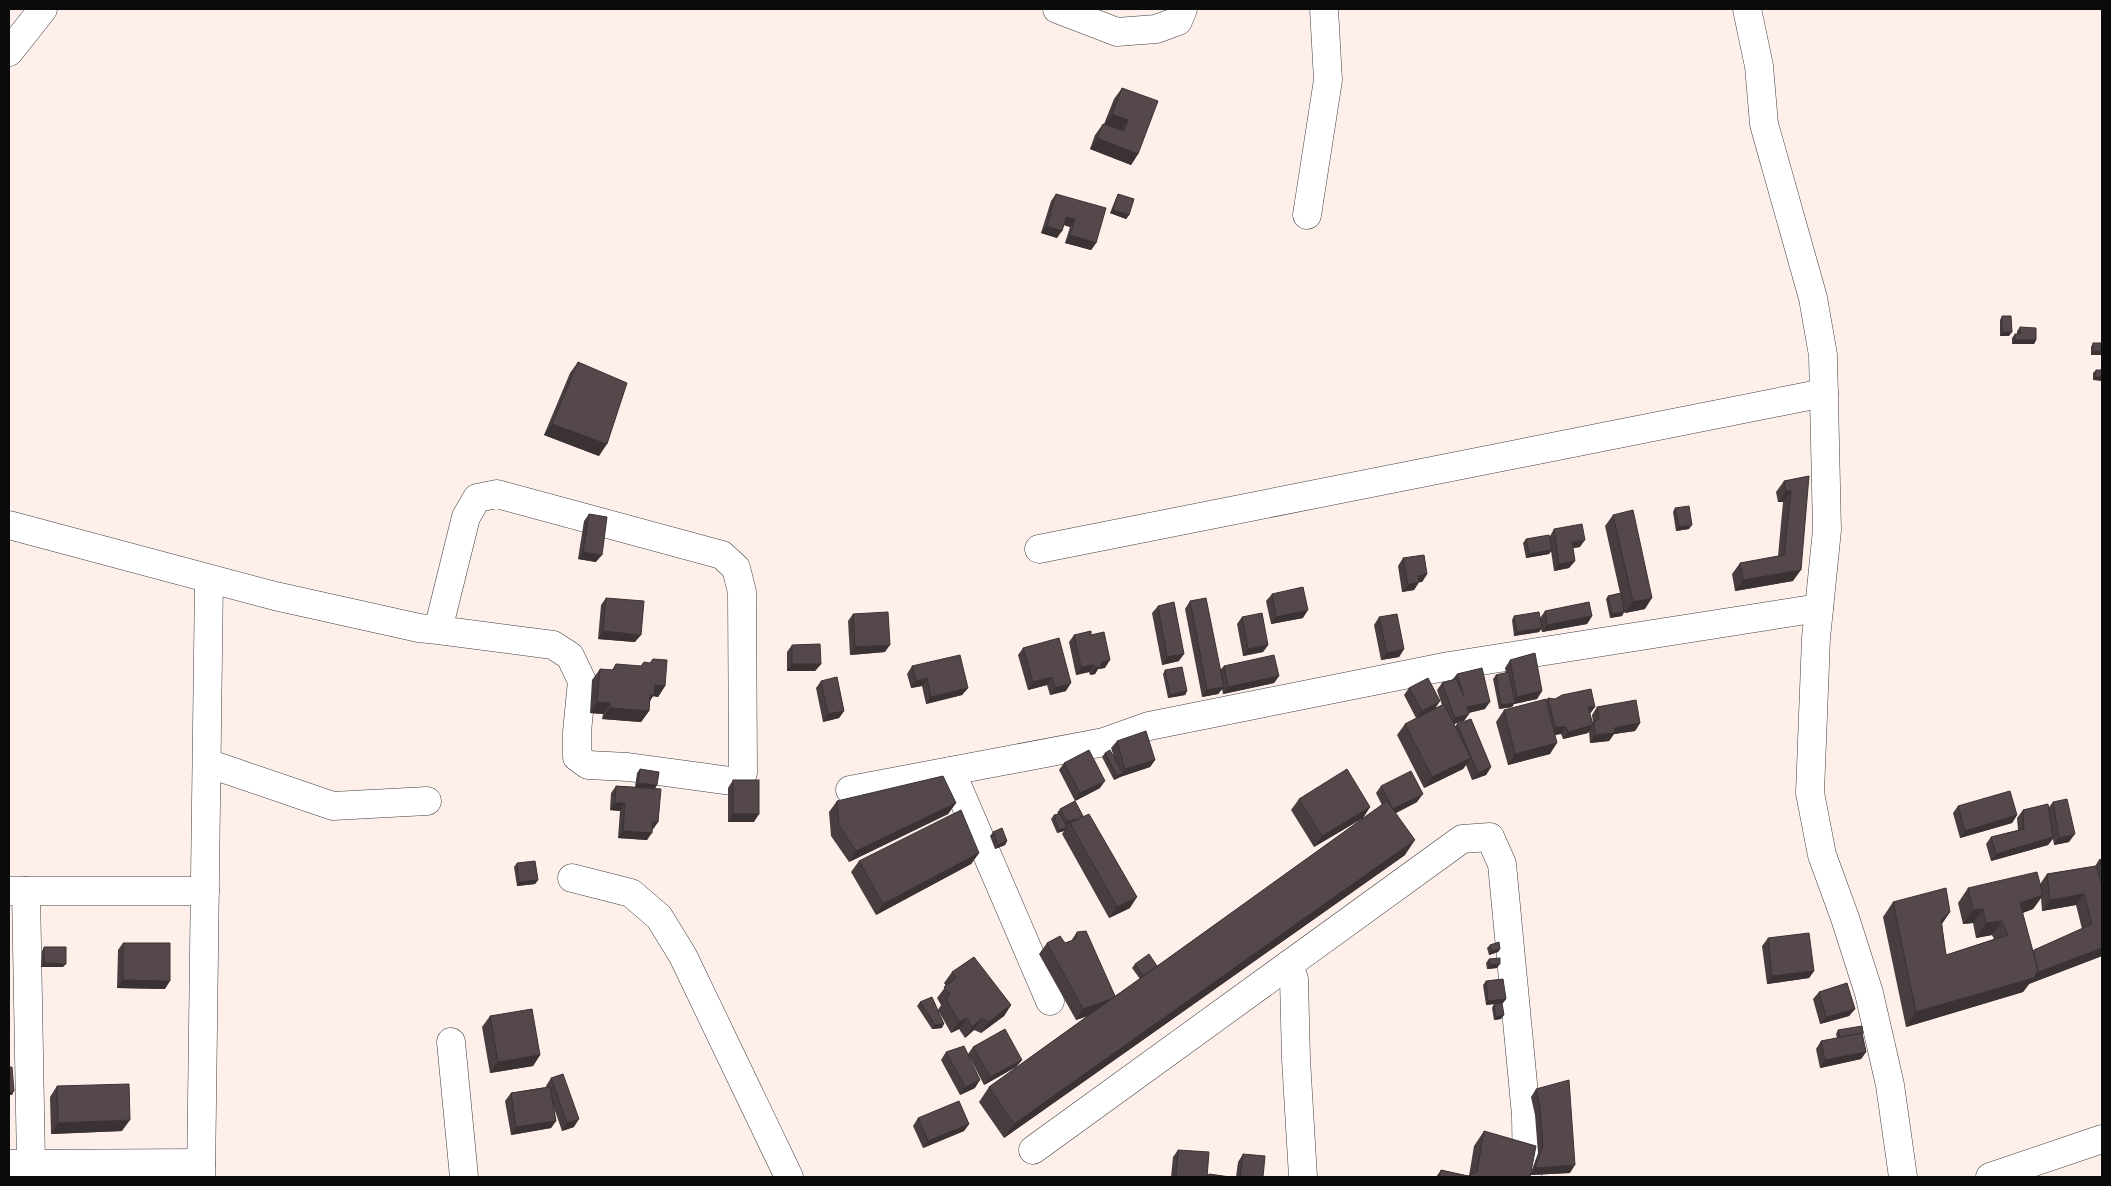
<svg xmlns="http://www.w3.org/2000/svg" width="2111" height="1186" viewBox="0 0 2111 1186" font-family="Bitter,serif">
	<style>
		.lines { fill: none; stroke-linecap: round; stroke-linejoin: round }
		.minor-casing { stroke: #3e3e3e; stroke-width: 29 }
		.minor { stroke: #fff; stroke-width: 28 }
		.wall { fill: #483e40; fill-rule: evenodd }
		.shaded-wall { fill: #3b3234 }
		.building { fill: #54484a; stroke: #3b3234 }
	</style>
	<rect width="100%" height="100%" fill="#feefeb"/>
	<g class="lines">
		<g class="minor-casing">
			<g id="minor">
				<polyline points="1057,9 1117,32 1156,29 1178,21 1183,9"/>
				<polyline points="1747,9 1759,66 1764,124 1813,298 1823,355 1827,530 1816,638 1810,793 1822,855 1845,918 1869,993 1890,1085 1903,1177"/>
				<polyline points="9,52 43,9"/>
				<polyline points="1307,215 1328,80 1324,9"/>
				<polyline points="9,525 275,596 419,628 438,630 553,645 570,656 582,681 577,732 577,757 588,765 628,767 738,782 743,773 742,592 736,568 722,555 497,494 477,498 466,517 438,630"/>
				<polyline points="1039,549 1824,393"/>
				<polyline points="207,763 333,806 427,801"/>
				<polyline points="951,771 1050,1001"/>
				<polyline points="850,790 1104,742 1149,726 1449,666 1819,608"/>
				<polyline points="572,878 631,893 659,917 683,956 789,1177"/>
				<polyline points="9,891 205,891"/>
				<polyline points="26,891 31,1164"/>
				<polyline points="1288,965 1294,979 1296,1059 1303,1177"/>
				<polyline points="451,1042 464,1177"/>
				<polyline points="1033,1150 1462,839 1490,837 1502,864 1526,1115 1527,1177"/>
				<polyline points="9,1164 201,1163"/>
				<polyline points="201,1177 209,579"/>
				<polyline points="1990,1177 2102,1139"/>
			</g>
		</g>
		<use href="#minor" class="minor"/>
	</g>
	<g class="wall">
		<polygon points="1122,88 1138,154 1131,165 1090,149 1095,135 1103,124 1104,124 1114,99"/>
		<polygon points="1056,194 1096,243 1091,250 1065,243 1070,227 1064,225 1057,238 1041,233 1051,201"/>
		<polygon points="1118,194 1129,215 1126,219 1110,213 1116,198"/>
		<polygon points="2002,316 2009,336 2000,336 2000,320"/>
		<polygon points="2020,327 2036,340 2034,344 2012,344 2012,338 2015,334 2017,334 2017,331"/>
		<polygon points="2093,343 2102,343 2102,355 2091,355 2091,347"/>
		<polygon points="578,362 599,456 544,435 570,373"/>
		<polygon points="2096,370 2102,370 2093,380 2093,373"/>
		<polygon points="1809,476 1793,581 1735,591 1732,574 1740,563 1778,556 1783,502 1778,502 1776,492 1784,481"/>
		<polygon points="1675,508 1689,529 1676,531 1673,512"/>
		<polygon points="589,514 596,562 578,559 584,521"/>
		<polygon points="1613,515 1645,609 1625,613 1624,612 1622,616 1610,618 1606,599 1608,596 1620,593 1605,526"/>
		<polygon points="1554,529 1580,547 1573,548 1575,561 1569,568 1554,571 1551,551 1549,554 1526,558 1523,543 1526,539 1550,536"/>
		<polygon points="1403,558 1427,574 1422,582 1419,582 1414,590 1402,592 1398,566"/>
		<polygon points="1272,594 1303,618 1271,624 1266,601"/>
		<polygon points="606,598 635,642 598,639 601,605"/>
		<polygon points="1190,601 1220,670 1224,666 1279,676 1274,683 1223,694 1222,689 1218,694 1202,697 1185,609"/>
		<polygon points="1158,606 1179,661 1162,665 1152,613"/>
		<polygon points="1545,611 1592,616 1587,624 1542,632 1541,629 1539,632 1514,636 1512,620 1514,616 1540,618"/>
		<polygon points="853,614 885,652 850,655 848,621"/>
		<polygon points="1242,617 1268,645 1263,652 1243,656 1237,624"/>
		<polygon points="1379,617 1404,649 1399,657 1381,660 1374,625"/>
		<polygon points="1074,635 1091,635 1105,668 1098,669 1095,674 1090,675 1089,672 1076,675 1069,642"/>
		<polygon points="792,645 821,664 815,671 787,671 787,652"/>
		<polygon points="1023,648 1066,691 1050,695 1047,685 1028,690 1018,655"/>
		<polygon points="1510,660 1542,691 1537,699 1514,704 1512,707 1499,709 1493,679 1496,675 1506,673 1505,668"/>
		<polygon points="616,664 665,686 658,697 653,696 650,701 649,711 641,722 602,719 603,714 590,713 592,680 600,669 612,670"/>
		<polygon points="912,666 968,688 962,695 926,704 922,686 911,688 907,674"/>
		<polygon points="1165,670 1187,691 1185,695 1168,698 1163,674"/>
		<polygon points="1457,674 1485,709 1469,713 1464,721 1454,724 1455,727 1457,724 1491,767 1486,775 1472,780 1466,765 1463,769 1424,788 1397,735 1405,724 1416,718 1404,695 1409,688 1435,708 1442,705 1437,690 1442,683 1452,680"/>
		<polygon points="821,681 844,711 839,718 823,722 816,688"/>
		<polygon points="1548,698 1590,714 1593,724 1593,723 1592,715 1597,707 1640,723 1635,731 1614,734 1609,741 1590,743 1589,731 1588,733 1563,739 1561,734 1555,735 1550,754 1508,765 1496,722 1504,710 1546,700"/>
		<polygon points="1117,741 1155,760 1150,767 1120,777 1114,780 1102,757 1105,753 1114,757 1111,748"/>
		<polygon points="1064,763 1100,788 1075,801 1059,770"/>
		<polygon points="640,769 655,789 658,822 653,829 652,829 647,840 618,838 620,811 610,810 611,793 616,786 635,787 637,773"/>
		<polygon points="733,780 754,822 728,822 728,788"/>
		<polygon points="1381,786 1417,802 1396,813 1405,855 1004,1138 979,1102 989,1087 1088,1016 1076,1020 1039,954 1047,943 1065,943 1071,941 1077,932 1115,996 1140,979 1132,968 1135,964 1157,966 1382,805 1376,793"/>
		<polygon points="1299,799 1370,807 1363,818 1314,847 1291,810"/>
		<polygon points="837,801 956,803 948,814 849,862 831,836 829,812"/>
		<polygon points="1075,801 1130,908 1109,918 1062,834 1064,831 1057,833 1051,819 1054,815 1058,814 1057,813 1060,809"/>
		<polygon points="2053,802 2069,842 2054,845 2053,839 2048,845 1991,861 1986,844 1991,837 2018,830 2017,818 2023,810 2049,807"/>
		<polygon points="1958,806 2017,815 2012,823 1960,838 1953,813"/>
		<polygon points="993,832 1007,841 1005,845 995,849 990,836"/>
		<polygon points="979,853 971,864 876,915 851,872 859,861"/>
		<path d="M 2102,859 L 2102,956 L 2029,984 L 2023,992 L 1906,1027 L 1883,917 L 1893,902 L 1950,912 L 1942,924 L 1946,955 L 1994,939 L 1992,935 L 1976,938 L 1973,923 L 1963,924 L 1958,903 L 1968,888 L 2040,884 L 2047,874 L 2095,866 L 2099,860 ZM 2041,898 L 2042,911 L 2076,905 L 2082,929 L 2034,950 L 2033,951 L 2022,913 L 2033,909 Z"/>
		<polygon points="517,863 538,880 535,884 517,886 514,867"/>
		<polygon points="1768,938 1814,971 1809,978 1767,984 1762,946"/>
		<polygon points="123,943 165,989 117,988 118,950"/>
		<polygon points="1490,945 1500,949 1498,952 1489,955 1487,948"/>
		<polygon points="44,947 63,967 41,967 42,951"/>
		<polygon points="1489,959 1497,968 1487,969 1486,963"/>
		<polygon points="952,972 1011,1005 1004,1016 981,1033 974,1030 965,1038 959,1029 951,1033 938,1010 942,1028 932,1029 917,1006 920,1002 938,1010 941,1005 937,998 946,986 944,983"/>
		<polygon points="1486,981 1506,999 1503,1003 1502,1003 1501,1019 1494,1020 1492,1008 1494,1004 1501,1003 1486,1005 1483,985"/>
		<polygon points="1819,992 1855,1009 1849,1016 1820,1024 1813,999"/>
		<polygon points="490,1016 540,1055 533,1066 490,1073 482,1027"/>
		<polygon points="1838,1030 1862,1034 1866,1052 1861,1059 1820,1068 1816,1049 1821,1041 1837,1038 1836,1034"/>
		<polygon points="973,1047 1022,1060 1016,1067 984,1085 969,1056 975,1088 960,1095 941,1060 946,1052 968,1054"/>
		<polygon points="551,1078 574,1127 562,1131 554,1108 556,1121 551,1128 511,1135 505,1101 511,1093 546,1087 546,1086"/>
		<polygon points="57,1086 122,1131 51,1134 50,1097"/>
		<polygon points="1536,1089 1570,1173 1530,1175 1538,1153 1535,1115 1531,1097"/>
		<polygon points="918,1118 969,1124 964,1131 923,1148 913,1126"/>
		<polygon points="1484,1131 1530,1177 1436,1177 1441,1170 1469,1176 1474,1146"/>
		<polygon points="1178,1150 1208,1175 1209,1174 1230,1177 1171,1177 1173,1157"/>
		<polygon points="1243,1154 1263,1177 1236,1177 1238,1162"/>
	</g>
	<g class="shaded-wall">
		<polygon points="1112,114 1128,120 1120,131 1104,125"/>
		<polygon points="1097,138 1138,154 1131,165 1090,149"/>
		<polygon points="1113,210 1129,215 1126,219 1110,213"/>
		<polygon points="1066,217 1075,219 1070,227 1061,224"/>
		<polygon points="1047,226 1062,231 1057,238 1041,233"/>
		<polygon points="1070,235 1096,243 1091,250 1065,243"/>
		<polygon points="2002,332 2012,332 2009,336 2000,336"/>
		<polygon points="2015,340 2036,340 2034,344 2012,344"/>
		<polygon points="2093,351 2102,351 2102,355 2091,355"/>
		<polygon points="2095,377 2102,377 2102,381 2093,380"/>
		<polygon points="552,424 607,444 599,456 544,435"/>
		<polygon points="1786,491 1791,491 1783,502 1778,502"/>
		<polygon points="1692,525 1689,529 1676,531 1679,527"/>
		<polygon points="1585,540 1580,547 1566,549 1572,542"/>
		<polygon points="1552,550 1549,554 1526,558 1529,554"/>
		<polygon points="583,552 602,555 596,562 578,559"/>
		<polygon points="1575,561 1569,568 1554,571 1559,564"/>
		<polygon points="1801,570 1793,581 1735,591 1743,580"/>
		<polygon points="1427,574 1422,582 1413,583 1418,576"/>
		<polygon points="1419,582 1414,590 1402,592 1408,585"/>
		<polygon points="1652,598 1645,609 1625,613 1633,602"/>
		<polygon points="1308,610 1303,618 1271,624 1276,617"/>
		<polygon points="1624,612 1622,616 1610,618 1612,614"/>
		<polygon points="1592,616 1587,624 1542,632 1547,625"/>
		<polygon points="1542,628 1539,632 1514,636 1517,632"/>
		<polygon points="603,631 641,635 635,642 598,639"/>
		<polygon points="890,645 885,652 850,655 855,647"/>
		<polygon points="1268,645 1263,652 1243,656 1248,649"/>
		<polygon points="1404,649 1399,657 1381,660 1387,653"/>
		<polygon points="1184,654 1179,661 1162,665 1167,657"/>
		<polygon points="1110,660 1105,668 1098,669 1095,674 1090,675 1095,668 1102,662"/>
		<polygon points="792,664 821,664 815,671 787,671"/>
		<polygon points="1094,665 1089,672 1076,675 1081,667"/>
		<polygon points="1279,676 1274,683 1223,694 1228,687"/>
		<polygon points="1052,677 1047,685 1028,690 1033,682"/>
		<polygon points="927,678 922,686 911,688 916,681"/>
		<polygon points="1071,683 1066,691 1050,695 1055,688"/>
		<polygon points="655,685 665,686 658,697 653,696 646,707"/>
		<polygon points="1224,687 1218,694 1202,697 1207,690"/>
		<polygon points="968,688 962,695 926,704 931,697"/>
		<polygon points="1187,691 1185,695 1168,698 1170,695"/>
		<polygon points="1542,691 1537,699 1514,704 1512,707 1499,709 1501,705 1513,703 1517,697"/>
		<polygon points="1440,701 1435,709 1416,719 1422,711"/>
		<polygon points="597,702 610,703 603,714 590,713"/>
		<polygon points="1490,702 1485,709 1462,714 1467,707"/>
		<polygon points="1588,707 1595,707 1590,714"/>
		<polygon points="610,708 649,711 641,722 602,719"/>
		<polygon points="844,711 839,718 823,722 828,714"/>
		<polygon points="1469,714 1464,721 1450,725 1455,718"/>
		<polygon points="1640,723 1635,731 1614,734 1609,741 1590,743 1595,735 1614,728"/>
		<polygon points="1593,725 1588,733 1563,739 1568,732"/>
		<polygon points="1555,727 1566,727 1561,734 1550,735"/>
		<polygon points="1557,743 1550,754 1508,765 1515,754"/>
		<polygon points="1471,758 1463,769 1424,788 1432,777"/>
		<polygon points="1155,760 1150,767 1120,777 1114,780 1117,776 1123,773 1125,769"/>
		<polygon points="1491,767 1486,775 1472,780 1478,773"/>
		<polygon points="1105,781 1100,788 1075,801 1080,793"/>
		<polygon points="638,783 657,785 655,789 635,787"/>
		<polygon points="1423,794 1417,802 1388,817 1393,809"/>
		<polygon points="615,803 625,803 620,811 610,810"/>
		<polygon points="956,803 948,814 849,862 856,851"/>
		<polygon points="1370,807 1363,818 1314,847 1322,836"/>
		<polygon points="733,814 759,814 754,822 728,822"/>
		<polygon points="2017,815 2012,823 1960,838 1965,831"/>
		<polygon points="1084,818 1082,822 1065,824 1067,821"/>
		<polygon points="653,822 658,822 653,829 647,829"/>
		<polygon points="1067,828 1064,831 1057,833 1059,830"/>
		<polygon points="623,831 652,833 647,840 618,838"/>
		<polygon points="2075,834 2069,842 2054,845 2059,838"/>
		<polygon points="2053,837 2048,845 1991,861 1996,854"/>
		<polygon points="1415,840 1405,855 1004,1138 1014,1124"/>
		<polygon points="1007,841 1005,845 995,849 998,845"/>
		<polygon points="979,853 971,864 876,915 883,904"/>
		<polygon points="538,880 535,884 517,886 519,882"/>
		<polygon points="2084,894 2076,905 2042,911 2050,900"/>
		<polygon points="2043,895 2033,909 2010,918 2020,903"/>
		<polygon points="1137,897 1130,908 1109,918 1117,907"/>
		<polygon points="1983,909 1973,923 1963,924 1973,910"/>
		<polygon points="1950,912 1940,926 1941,920"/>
		<polygon points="2002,921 1992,935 1976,938 1986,923"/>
		<polygon points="2102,948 2102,956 2029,984 2023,992 1906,1027 1916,1012 2035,974"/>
		<polygon points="1500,949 1498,952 1489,955 1491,951"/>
		<polygon points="44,963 66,964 63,967 41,967"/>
		<polygon points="1500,964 1497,968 1487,969 1490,965"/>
		<polygon points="1814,971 1809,978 1767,984 1772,976"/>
		<polygon points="123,980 170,981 165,989 117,988"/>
		<polygon points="1116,998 1108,1009 1076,1020 1083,1009"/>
		<polygon points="1506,999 1503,1003 1486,1005 1488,1001"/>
		<polygon points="1011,1005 1004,1016 981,1033 989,1022"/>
		<polygon points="1855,1009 1849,1016 1820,1024 1826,1017"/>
		<polygon points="1504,1015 1501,1019 1494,1020 1496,1017"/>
		<polygon points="967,1018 959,1029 951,1033 959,1022"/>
		<polygon points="981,1019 974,1030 965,1038 972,1027"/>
		<polygon points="944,1024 942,1028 932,1029 935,1025"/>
		<polygon points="1866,1052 1861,1059 1820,1068 1825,1060"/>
		<polygon points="540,1055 533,1066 490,1073 498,1062"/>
		<polygon points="1022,1060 1016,1067 984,1085 990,1077"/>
		<polygon points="980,1080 975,1088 960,1095 965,1087"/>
		<polygon points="14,1091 12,1095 9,1095 9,1092"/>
		<polygon points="579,1119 574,1127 562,1131 567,1123"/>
		<polygon points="130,1120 122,1131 51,1134 58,1123"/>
		<polygon points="556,1121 551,1128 511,1135 516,1127"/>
		<polygon points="969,1124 964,1131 923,1148 928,1141"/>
		<polygon points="1575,1165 1570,1173 1530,1175 1535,1168"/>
	</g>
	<g class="building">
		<polygon points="1122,88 1158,101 1138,154 1097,138 1103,124 1124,131 1128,120 1112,114"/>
		<polygon points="1056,194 1106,208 1096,243 1070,235 1075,219 1066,217 1062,231 1047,226"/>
		<polygon points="1118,194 1134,199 1129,215 1113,210"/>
		<polygon points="2002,316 2011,316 2012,332 2002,332"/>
		<polygon points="2020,327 2036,328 2036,340 2015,340 2015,334 2020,334"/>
		<rect x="2093" y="343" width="9" height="8"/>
		<polygon points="578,362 627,383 607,444 552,424"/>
		<polygon points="2096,370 2102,370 2102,377 2095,377"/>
		<polygon points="1809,476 1801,570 1743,580 1740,563 1784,555 1791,491 1786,491 1784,481"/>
		<polygon points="1689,506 1692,525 1679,527 1675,508"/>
		<polygon points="1633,510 1652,598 1633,602 1613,515"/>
		<polygon points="589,514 607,517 602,555 583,552"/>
		<polygon points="1582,524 1585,540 1572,542 1575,561 1559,564 1554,529"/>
		<polygon points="1549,535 1552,550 1529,554 1526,539"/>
		<polygon points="1424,555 1427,574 1418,576 1419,582 1408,585 1403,558"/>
		<polygon points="1303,587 1308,610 1276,617 1272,594"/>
		<polygon points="1621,593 1624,612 1612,614 1608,596"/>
		<polygon points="606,598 644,601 641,635 603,631"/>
		<polygon points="1206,598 1224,687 1207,690 1190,601"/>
		<polygon points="1174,602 1184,654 1167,657 1158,606"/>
		<polygon points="1589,602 1592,616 1547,625 1545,611"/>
		<polygon points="888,612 890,645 855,647 853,614"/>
		<polygon points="1539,612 1542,628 1517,632 1514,616"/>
		<polygon points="1262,613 1268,645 1248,649 1242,617"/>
		<polygon points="1397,614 1404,649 1387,653 1379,617"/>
		<polygon points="1091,631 1091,635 1104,632 1110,660 1102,662 1100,667 1095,668 1094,665 1081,667 1074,635"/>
		<polygon points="1059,638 1071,683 1055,688 1052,677 1033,682 1023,648"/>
		<polygon points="820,644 821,664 792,664 792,645"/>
		<polygon points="1535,653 1542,691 1517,697 1510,660"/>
		<polygon points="960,655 968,688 931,697 927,678 916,681 912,666"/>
		<polygon points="1274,655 1279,676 1228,687 1224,666"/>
		<polygon points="653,659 667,660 665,686 655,685 654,696 650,695 649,711 610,708 610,703 597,702 600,669 613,670 616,664 641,666 644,662 650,663"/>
		<polygon points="1182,667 1187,691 1170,695 1165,670"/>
		<polygon points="1482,668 1490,702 1467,707 1469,714 1455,718 1442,683 1456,679 1464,696 1457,674"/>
		<polygon points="1509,672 1515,703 1501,705 1496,675"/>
		<polygon points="837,677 844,711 828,714 821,681"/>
		<polygon points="1428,678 1440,701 1422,711 1409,688"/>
		<polygon points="1591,689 1595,707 1588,707 1593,725 1568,732 1566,727 1555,727 1548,698 1555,699 1562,695"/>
		<polygon points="1546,699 1557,743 1515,754 1504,710"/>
		<polygon points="1636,700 1640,723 1614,728 1615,733 1595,735 1594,722 1599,719 1597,707"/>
		<polygon points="1444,704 1471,758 1432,777 1405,724"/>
		<polygon points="1471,719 1491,767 1478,773 1457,724"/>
		<polygon points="1146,731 1155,760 1125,769 1117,741"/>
		<polygon points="1089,750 1105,781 1080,793 1064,763"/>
		<polygon points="1110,750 1123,773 1117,776 1105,753"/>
		<polygon points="640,769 659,772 657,785 638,783"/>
		<polygon points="1347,769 1370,807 1322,836 1299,799"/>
		<polygon points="1411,771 1423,794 1393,809 1381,786"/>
		<polygon points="943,776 956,803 856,851 839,825 837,801"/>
		<rect x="733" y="780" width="26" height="34"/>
		<polygon points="616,786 661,789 658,822 653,822 652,833 623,831 625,803 615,803"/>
		<polygon points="2010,791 2017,815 1965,831 1958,806"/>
		<polygon points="2067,799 2075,834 2059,838 2053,802"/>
		<polygon points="1075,801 1083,816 1079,819 1067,821 1060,809"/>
		<polygon points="1387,801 1415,840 1014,1124 989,1087"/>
		<polygon points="2048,804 2053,837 1996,854 1991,837 2024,829 2023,810"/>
		<polygon points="961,810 979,853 883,904 859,861"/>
		<polygon points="1060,814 1067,827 1059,830 1054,815"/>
		<polygon points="1089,814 1137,897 1117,907 1070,823"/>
		<polygon points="1002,828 1007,841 998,845 993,832"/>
		<polygon points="2102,859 2102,868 2099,860"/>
		<polygon points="535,861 538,880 519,882 517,863"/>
		<polygon points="2096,866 2102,885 2102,948 2036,973 2038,970 2034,956 2034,950 2092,924 2084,894 2050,900 2047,874"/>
		<polygon points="2037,872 2043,895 2020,903 2038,970 2034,978 1916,1012 1893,902 1946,888 1950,912 1941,920 1946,955 2008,935 2002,921 1986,923 1983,909 1973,910 1968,888"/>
		<polygon points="1086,931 1115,996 1111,999 1083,1009 1047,943 1060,936 1065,943 1076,939 1077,932"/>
		<polygon points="1809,933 1814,971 1772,976 1768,938"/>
		<polygon points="1499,942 1500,949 1491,951 1490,945"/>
		<polygon points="123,943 170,943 170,981 123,980"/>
		<polygon points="44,947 66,947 66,964 44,963"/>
		<polygon points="1149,954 1157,966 1143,976 1135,964"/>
		<polygon points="974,957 1011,1005 989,1022 981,1019 972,1027 967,1018 959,1022 946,999 950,995 944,987 956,978 952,972"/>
		<polygon points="1500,958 1500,964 1490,965 1489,959"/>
		<polygon points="1503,979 1506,999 1488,1001 1486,981"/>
		<polygon points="1847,983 1855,1009 1826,1017 1819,992"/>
		<polygon points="932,997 944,1024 935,1025 920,1002"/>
		<polygon points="1502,1003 1504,1015 1496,1017 1494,1004"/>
		<polygon points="532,1009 540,1055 498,1062 490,1016"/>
		<polygon points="1862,1026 1863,1033 1840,1037 1838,1030"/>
		<polygon points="1005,1029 1022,1060 990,1077 973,1047"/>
		<polygon points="1862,1033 1866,1052 1825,1060 1821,1041"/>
		<polygon points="964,1046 980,1080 965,1087 946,1052"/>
		<polygon points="9,1067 12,1067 14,1091 9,1092"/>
		<polygon points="563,1074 579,1119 567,1123 551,1078"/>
		<polygon points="1569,1080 1575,1165 1535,1168 1543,1145 1540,1107 1536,1089"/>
		<polygon points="129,1084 130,1120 58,1123 57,1086"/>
		<polygon points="550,1087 556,1121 516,1127 511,1093"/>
		<polygon points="959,1101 969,1124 928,1141 918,1118"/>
		<polygon points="1484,1131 1536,1146 1530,1177 1439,1177 1441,1170 1468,1176 1477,1172"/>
		<polygon points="1178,1150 1209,1152 1207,1177 1176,1177"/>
		<polygon points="1243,1154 1265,1156 1263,1177 1240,1177"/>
		<polygon points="1209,1174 1230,1177 1208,1177"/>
	</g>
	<rect width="2111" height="1186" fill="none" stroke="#0b0b0b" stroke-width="20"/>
</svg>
